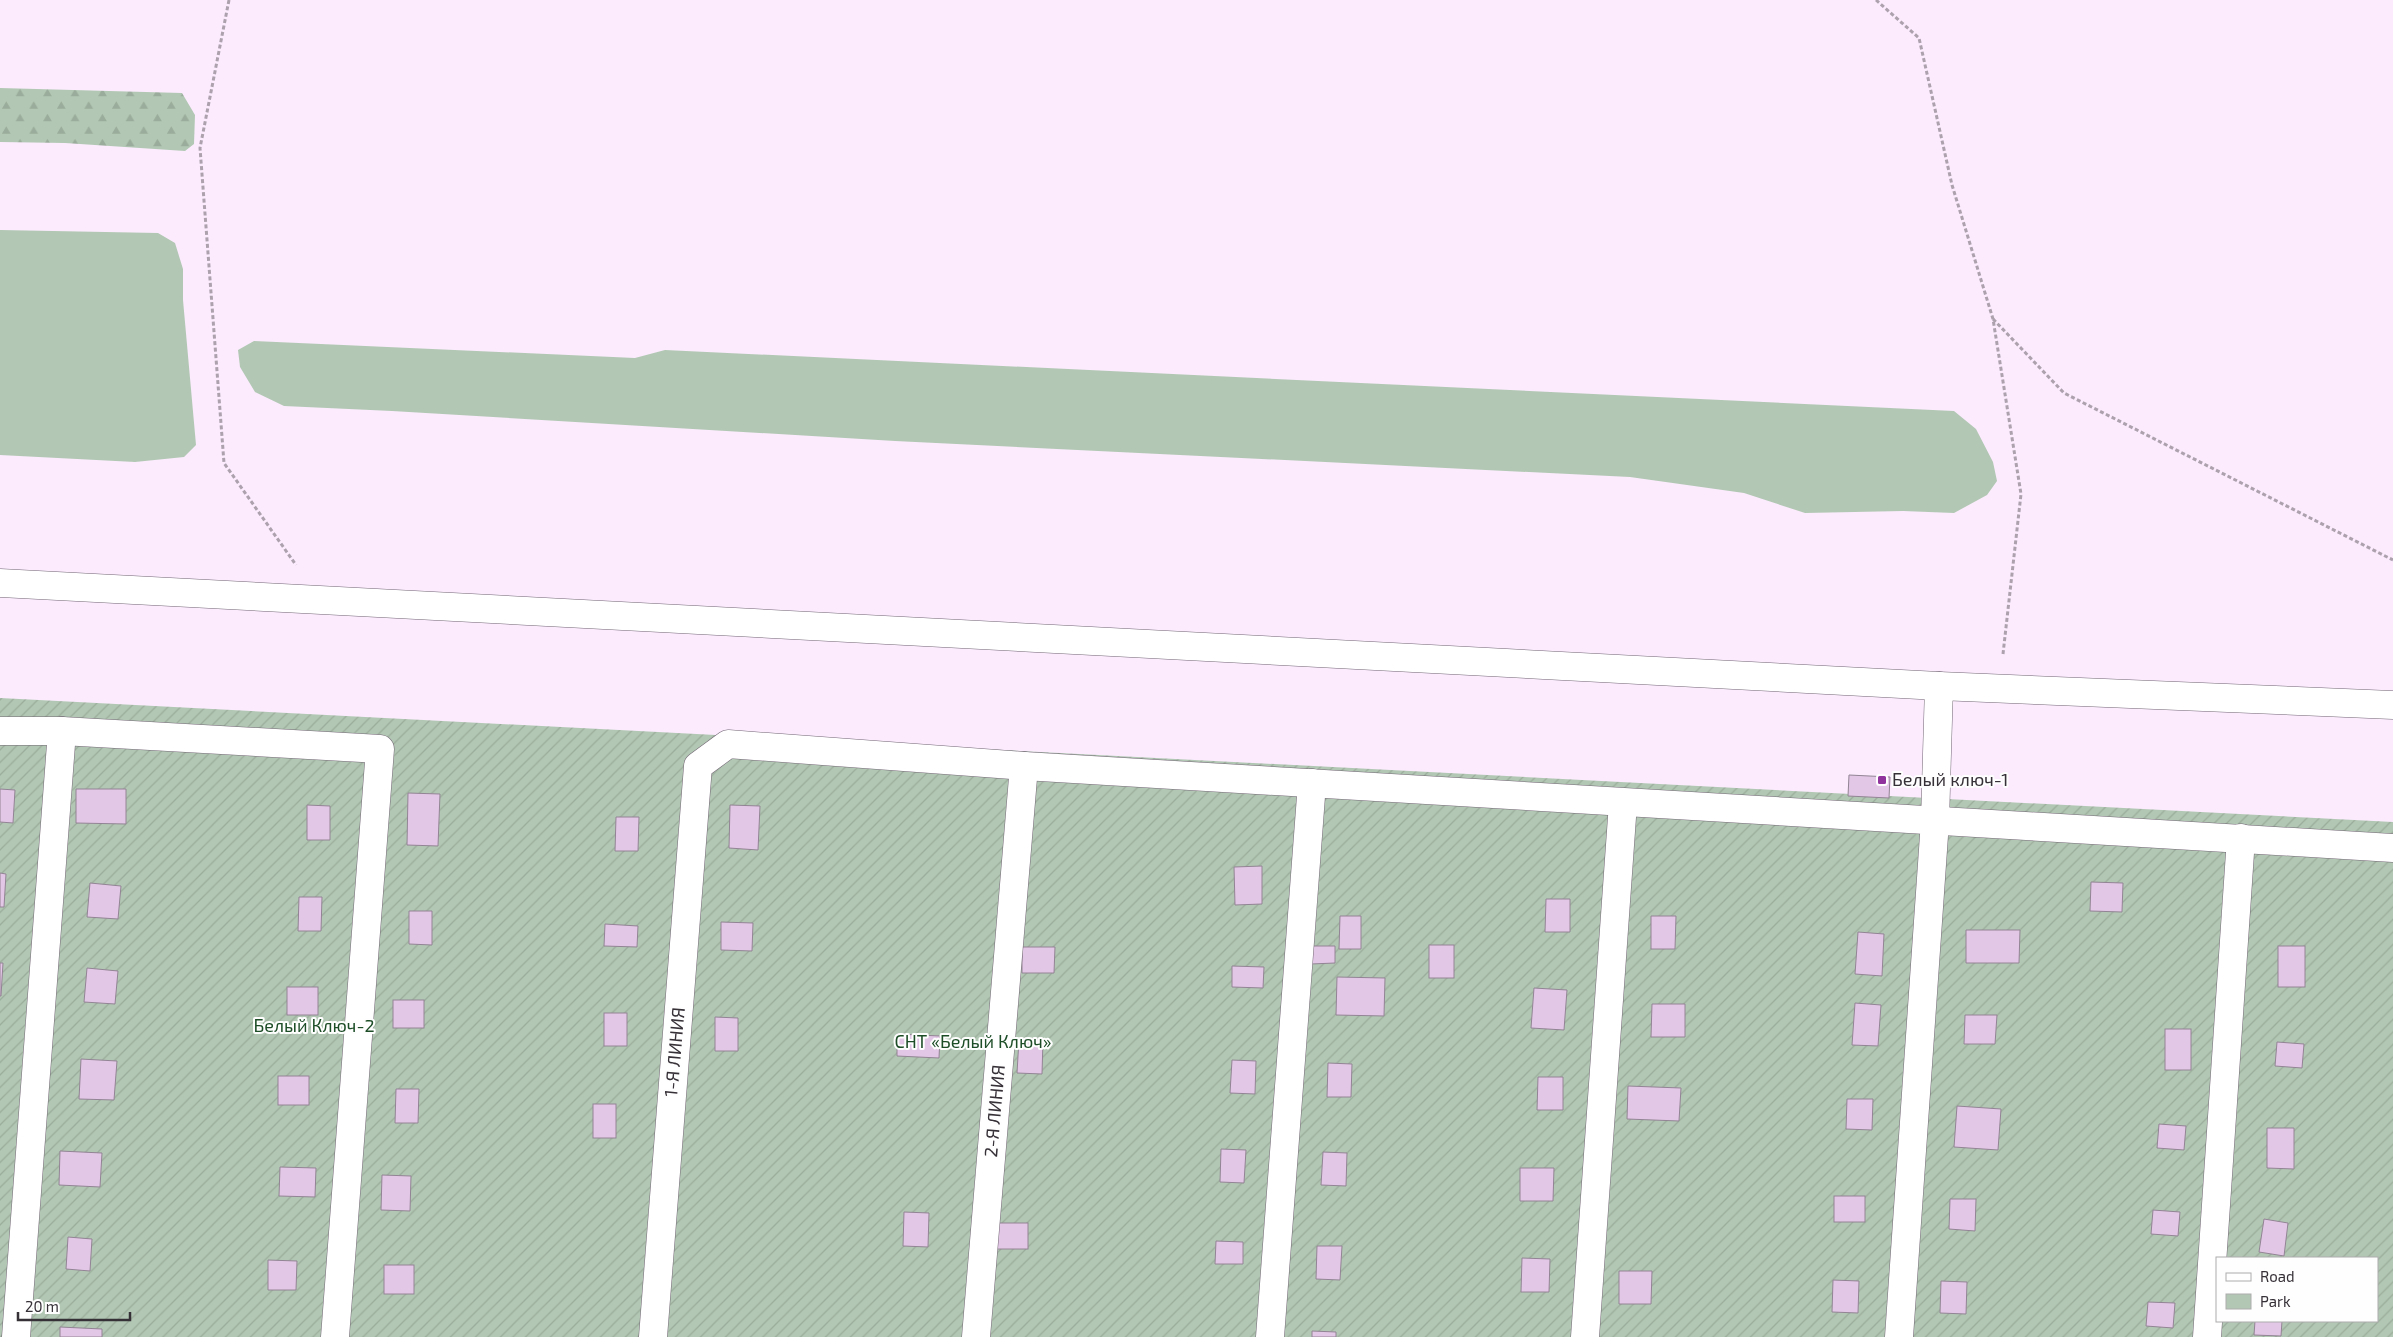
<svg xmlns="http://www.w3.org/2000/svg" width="2393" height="1337" viewBox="0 0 2393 1337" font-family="'Exo 2',sans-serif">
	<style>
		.green { fill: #b2c8b4 }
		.forest { fill: url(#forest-firs) }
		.garden { fill: url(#garden-furrows); fill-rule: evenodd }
		.building { fill: #e3c7e6; stroke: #928494 }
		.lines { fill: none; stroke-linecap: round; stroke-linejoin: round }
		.minor-casing { stroke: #736675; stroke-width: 29 }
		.path { stroke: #ada1ae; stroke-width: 3; stroke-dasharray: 4 2.5; stroke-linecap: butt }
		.minor { stroke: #fff; stroke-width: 28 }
		.poi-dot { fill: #90339c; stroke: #fefefe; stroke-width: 2 }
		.labels { text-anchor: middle; stroke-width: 4; stroke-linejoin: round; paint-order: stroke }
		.poi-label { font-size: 18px; fill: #363037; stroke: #fefefe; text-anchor: start }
		.park-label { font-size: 18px; fill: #1d4d27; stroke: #fefefe }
		.street-label { font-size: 18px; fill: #363037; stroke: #fefefe }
	</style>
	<defs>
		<pattern id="forest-firs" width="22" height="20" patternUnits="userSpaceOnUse" patternTransform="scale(1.25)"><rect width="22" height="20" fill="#b2c8b4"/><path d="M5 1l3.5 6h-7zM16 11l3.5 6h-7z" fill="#9aac9b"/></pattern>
		<pattern id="garden-furrows" width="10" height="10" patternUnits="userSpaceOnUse" patternTransform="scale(1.25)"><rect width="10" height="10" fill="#b2c8b4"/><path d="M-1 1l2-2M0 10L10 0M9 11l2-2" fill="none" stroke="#9aac9b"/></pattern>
	</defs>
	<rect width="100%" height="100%" fill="#fbebfd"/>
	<g class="green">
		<polygon points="0,230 158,233 175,243 183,269 183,300 196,445 184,457 135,462 0,455"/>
		<polygon points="254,341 635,358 665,350 1954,411 1976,429 1993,462 1997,481 1987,495 1954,513 1903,511 1805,513 1744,493 1630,477 895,441 392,411 284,406 255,392 240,367 238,350"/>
	</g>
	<polygon class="forest" points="0,88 182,93 195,115 194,144 185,151 65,143 0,142"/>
	<path class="garden" d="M 0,698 L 2393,822 L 2393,1337 L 0,1337 ZM 2217,1258 L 2377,1258 L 2377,1321 L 2217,1321 Z"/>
	<g class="building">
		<polygon points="1849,775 1890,777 1889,798 1848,796"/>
		<polygon points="0,789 15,790 13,823 0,822"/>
		<polygon points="76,789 126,789 126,824 76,823"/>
		<polygon points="408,793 440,794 438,846 407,845"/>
		<polygon points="307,805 330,806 330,840 307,840"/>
		<polygon points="730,805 760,806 758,850 729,848"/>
		<polygon points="616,817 639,817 638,851 615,851"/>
		<polygon points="1262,866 1262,904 1235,905 1234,867"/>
		<polygon points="0,873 6,874 4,907 0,907"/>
		<polygon points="2091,882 2123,883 2122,912 2090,911"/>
		<polygon points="90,883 121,886 118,919 87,917"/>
		<polygon points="299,897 322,897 321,931 298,931"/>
		<polygon points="1546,899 1570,899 1570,932 1545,932"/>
		<polygon points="409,911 432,911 432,945 409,944"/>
		<polygon points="1340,916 1361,916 1361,949 1339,949"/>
		<polygon points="1651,916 1676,916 1675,949 1651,949"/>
		<polygon points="721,922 753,923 752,951 721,950"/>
		<polygon points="605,924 638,926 637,947 604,946"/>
		<polygon points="1966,930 2020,930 2019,963 1966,963"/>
		<polygon points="1858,932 1884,934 1882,976 1855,974"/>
		<rect x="1429" y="945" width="25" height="33"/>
		<polygon points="1311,946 1335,946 1335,963 1311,964"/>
		<rect x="2278" y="946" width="27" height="41"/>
		<polygon points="1022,947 1055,947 1054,973 1022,973"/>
		<polygon points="0,963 3,963 1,996 0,996"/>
		<polygon points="1232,966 1264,967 1263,988 1232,987"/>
		<polygon points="87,968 118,971 115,1004 84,1002"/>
		<polygon points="1337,977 1385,978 1384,1016 1336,1015"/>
		<rect x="287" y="987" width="31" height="28"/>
		<polygon points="1534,988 1567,990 1564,1030 1531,1028"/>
		<rect x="393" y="1000" width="31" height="28"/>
		<polygon points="1855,1003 1881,1005 1878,1046 1852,1045"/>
		<polygon points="1652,1004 1685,1004 1685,1037 1651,1037"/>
		<rect x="604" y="1013" width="23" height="33"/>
		<polygon points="1965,1015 1997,1015 1995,1044 1964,1044"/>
		<polygon points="715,1017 738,1018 738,1051 715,1051"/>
		<rect x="2165" y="1029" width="26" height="41"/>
		<polygon points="897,1034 940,1036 939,1058 897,1056"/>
		<polygon points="1019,1039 1043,1040 1042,1074 1017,1073"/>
		<polygon points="2277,1042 2304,1044 2302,1068 2275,1066"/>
		<polygon points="81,1059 117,1061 114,1100 79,1099"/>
		<polygon points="1232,1060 1256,1061 1255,1094 1230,1093"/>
		<polygon points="1328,1063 1352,1064 1351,1097 1327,1097"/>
		<rect x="278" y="1076" width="31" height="29"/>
		<polygon points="1538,1077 1563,1077 1563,1110 1537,1110"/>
		<polygon points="1628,1086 1681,1088 1679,1121 1627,1119"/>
		<polygon points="396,1089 419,1089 418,1123 395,1123"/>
		<polygon points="1847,1099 1873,1099 1872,1130 1846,1129"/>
		<rect x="593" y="1104" width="23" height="34"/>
		<polygon points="1957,1106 2001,1109 1998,1150 1954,1147"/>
		<polygon points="2159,1124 2186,1126 2184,1150 2157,1148"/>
		<polygon points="2267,1128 2294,1128 2294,1169 2267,1168"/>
		<polygon points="1221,1149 1246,1150 1244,1183 1220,1182"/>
		<polygon points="60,1151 102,1153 100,1187 59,1185"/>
		<polygon points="1323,1152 1347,1153 1346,1186 1321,1185"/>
		<polygon points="280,1167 316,1168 315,1197 279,1196"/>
		<polygon points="1520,1168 1554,1168 1553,1201 1520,1201"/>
		<polygon points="382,1175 411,1176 410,1211 381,1210"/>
		<rect x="1834" y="1196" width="31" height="26"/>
		<polygon points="1950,1199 1976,1199 1975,1231 1949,1229"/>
		<polygon points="2153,1210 2180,1212 2178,1236 2151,1234"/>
		<polygon points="904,1212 929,1213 928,1247 903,1246"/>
		<polygon points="2264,1219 2288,1223 2284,1256 2259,1252"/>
		<rect x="996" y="1223" width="32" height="26"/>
		<polygon points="68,1237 92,1239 90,1271 66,1269"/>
		<polygon points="1216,1241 1243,1242 1243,1264 1215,1264"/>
		<polygon points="1317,1246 1342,1246 1340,1280 1316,1279"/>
		<polygon points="1522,1258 1550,1259 1549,1292 1521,1292"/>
		<polygon points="268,1260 297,1261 296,1290 268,1290"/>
		<rect x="384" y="1265" width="30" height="29"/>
		<polygon points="1619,1271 1652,1271 1651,1304 1619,1304"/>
		<polygon points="1833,1280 1859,1281 1858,1313 1832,1312"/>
		<polygon points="1941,1281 1967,1282 1966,1314 1940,1313"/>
		<polygon points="2148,1302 2175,1303 2173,1328 2146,1326"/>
		<polygon points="2255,1321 2282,1321 2281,1336 2254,1335"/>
		<polygon points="60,1327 102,1329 102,1337 60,1337"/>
		<polygon points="1312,1331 1336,1332 1336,1337 1312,1337"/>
	</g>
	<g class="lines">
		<g class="minor-casing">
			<g id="minor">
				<polyline points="0,583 1939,686 2393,705"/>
				<polyline points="0,731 62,731 380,749 335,1337"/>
				<polyline points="16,1337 62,731"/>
				<polyline points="653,1337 698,766 728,744 1024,766 2393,848"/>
				<polyline points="976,1337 1024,766"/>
				<polyline points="1270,1337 1312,783"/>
				<polyline points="1585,1337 1623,803"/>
				<polyline points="1899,1337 1935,821 1939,686"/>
				<polyline points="2207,1337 2241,838"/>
			</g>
		</g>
		<g class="path">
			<polyline points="229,0 200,148 224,463 296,565"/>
			<polyline points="1876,0 1919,38 1952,185 1993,319 2021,494 2003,654"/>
			<polyline points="1993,319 2064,393 2393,560"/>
		</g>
		<use href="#minor" class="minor"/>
	</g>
	<rect class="poi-dot" x="1877" y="775" width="10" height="10" rx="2.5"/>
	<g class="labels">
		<g class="poi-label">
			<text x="1892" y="786">Белый ключ-1</text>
		</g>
		<g class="park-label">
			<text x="314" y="1032">Белый Ключ-2</text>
			<text x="973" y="1048">СНТ «Белый Ключ»</text>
		</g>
		<g class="street-label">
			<text transform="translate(675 1052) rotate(-85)" y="6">1-Я ЛИНИЯ</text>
			<text transform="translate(995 1111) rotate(-85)" y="6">2-Я ЛИНИЯ</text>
		</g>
	</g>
	<rect x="2216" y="1257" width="162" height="65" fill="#fefefe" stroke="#aeacae"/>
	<rect x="2226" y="1273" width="25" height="8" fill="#ffffff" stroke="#aeacae"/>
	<text x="2260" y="1282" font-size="15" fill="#363037">Road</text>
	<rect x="2226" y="1294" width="25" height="15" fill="#b2c8b4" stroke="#aeacae"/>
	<text x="2260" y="1307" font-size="15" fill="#363037">Park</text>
	<path d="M18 1312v8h112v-8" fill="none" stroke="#363037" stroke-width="2.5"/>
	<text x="25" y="1312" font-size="15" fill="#363037" stroke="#fefefe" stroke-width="4" paint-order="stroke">20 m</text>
</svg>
